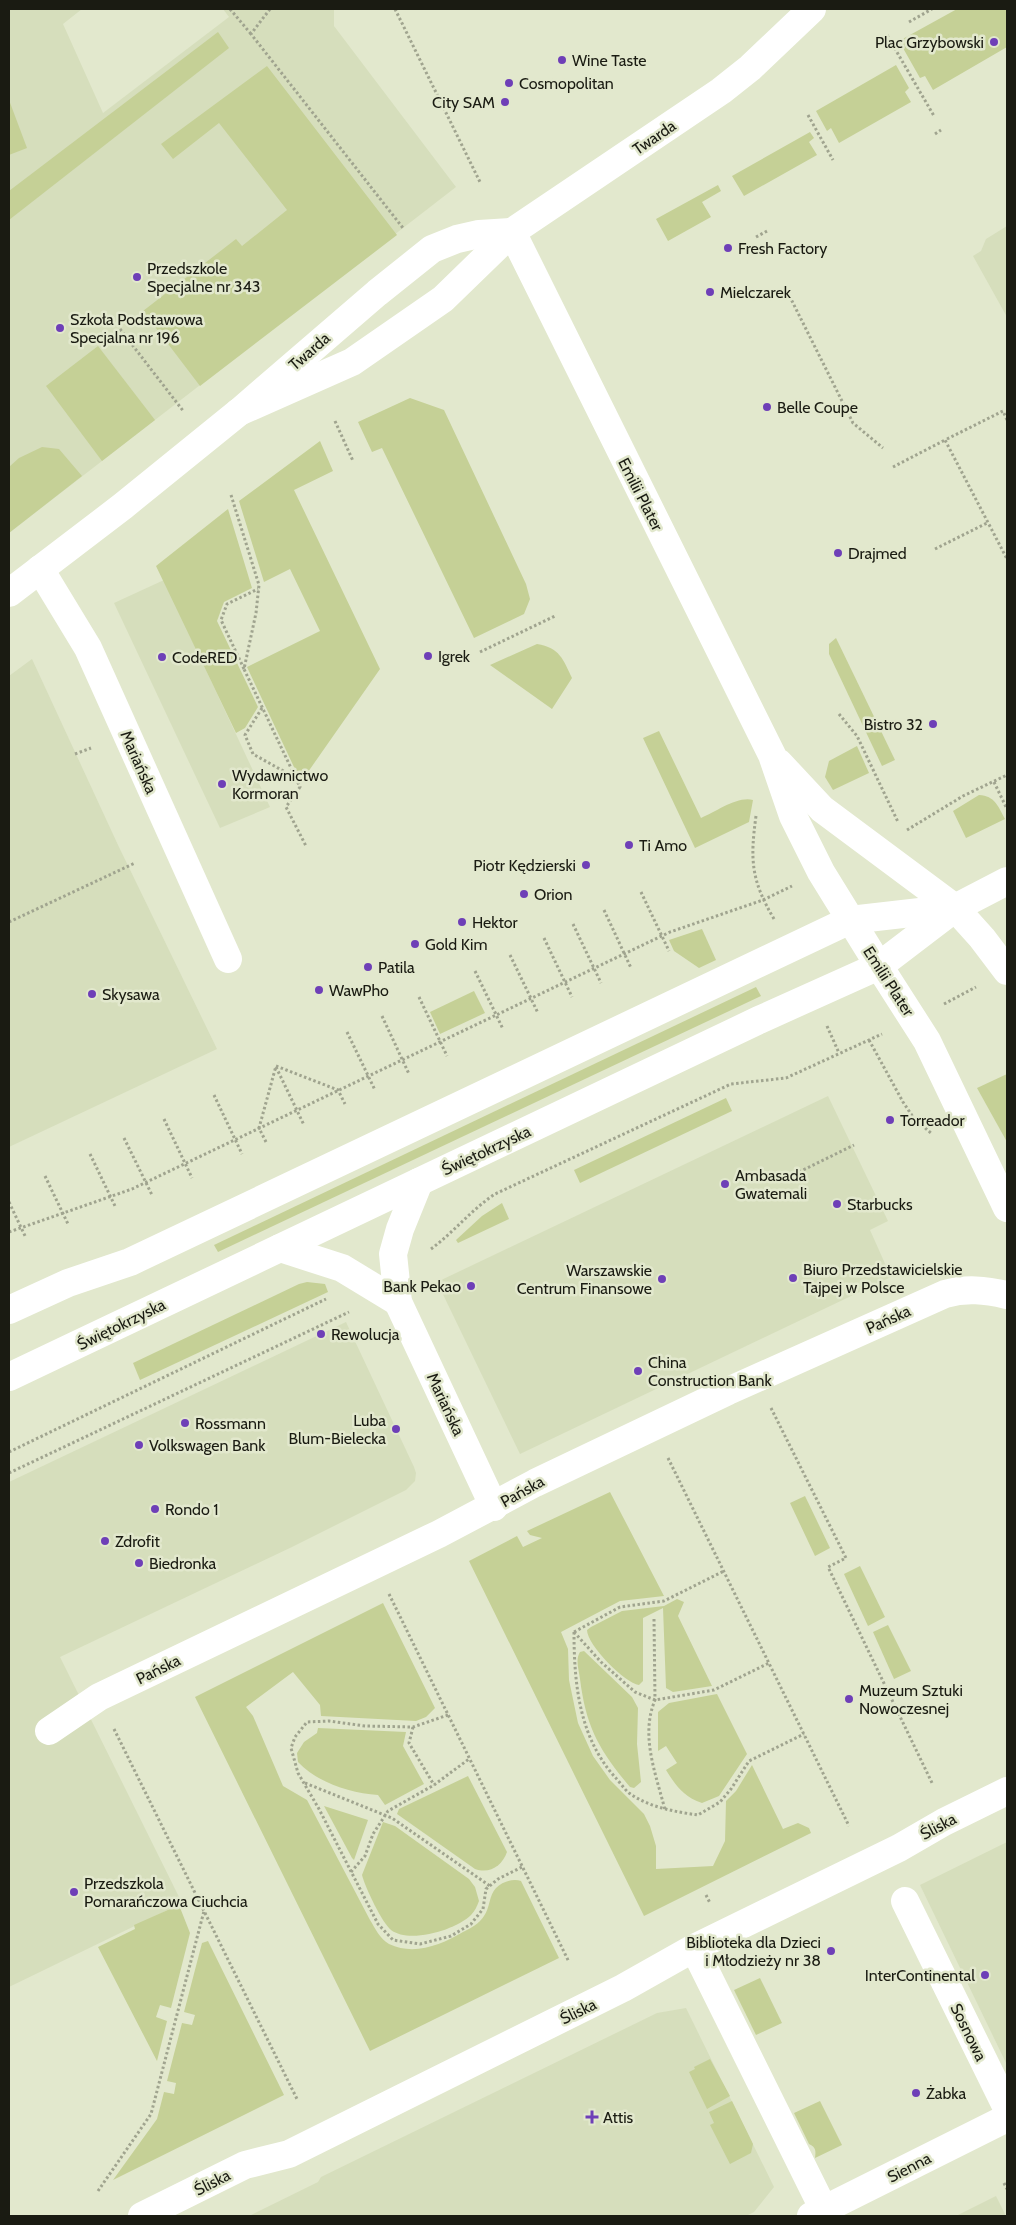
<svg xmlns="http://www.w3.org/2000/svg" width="1016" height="2225" viewBox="0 0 1016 2225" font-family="Cabin,sans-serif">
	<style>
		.built { fill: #d6debc }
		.green { fill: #c5d096 }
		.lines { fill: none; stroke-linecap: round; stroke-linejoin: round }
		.path { stroke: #a0a48f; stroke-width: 3; stroke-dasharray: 2.5 2.5; stroke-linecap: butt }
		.street { stroke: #fff; stroke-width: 28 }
		.secondary { stroke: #fff; stroke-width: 28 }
		.poi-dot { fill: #6e3fb7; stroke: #e2e8cd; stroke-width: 2 }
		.labels { text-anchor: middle; stroke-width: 5; stroke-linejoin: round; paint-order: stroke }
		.poi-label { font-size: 16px; fill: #1a1b12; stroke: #e2e8cd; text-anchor: start }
		.street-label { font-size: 16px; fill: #1a1b12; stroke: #e2e8cd }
	</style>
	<rect width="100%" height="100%" fill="#e2e8cd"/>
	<g class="built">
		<polygon points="9,9 82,9 63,24 103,113 229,17 223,9 334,9 334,26 456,187 9,533"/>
		<polygon points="1007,226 1007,317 973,256 981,251 986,239"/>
		<polygon points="164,580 270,807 220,828 114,603"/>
		<polygon points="32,659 118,845 217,1049 9,1147 9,676"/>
		<polygon points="828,1096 888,1221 870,1230 891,1277 520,1454 437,1282"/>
		<polygon points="346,1322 414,1467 416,1473 415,1481 406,1490 292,1547 60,1657 182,1903 9,1987 9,1482"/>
		<polygon points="1007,1842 1007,2065 920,1885"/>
		<polygon points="686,2008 774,2187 754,2212 746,2216 249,2216 318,2182 321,2177 657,2013"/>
		<polygon points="996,2196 1006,2216 956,2216"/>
	</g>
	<g class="green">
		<polygon points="957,9 1007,9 1007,47 933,90 925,76 920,78 899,41"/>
		<polygon points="218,32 229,48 9,220 9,191"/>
		<polygon points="896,65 909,88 905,92 911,102 839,143 831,128 827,131 816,111"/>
		<polygon points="267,66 397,235 200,386 143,311 236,239 242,246 287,210 219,123 173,159 161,144"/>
		<polygon points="9,100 27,148 9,155"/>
		<polygon points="810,132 814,138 809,142 817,155 744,196 732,176"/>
		<polygon points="718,185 721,191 702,202 711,217 668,241 656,219"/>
		<polygon points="98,346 155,420 102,461 46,386"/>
		<polygon points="410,398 444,410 526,584 530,599 524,614 474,638 382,448 372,452 358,422"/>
		<polygon points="320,441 333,471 294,490 380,669 301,782 247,667 320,631 290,569 264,582 239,501"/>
		<polygon points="42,447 59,449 82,476 9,533 9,467 19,458"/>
		<polygon points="228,509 252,588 224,602 217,621 258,707 245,728 236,733 156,566"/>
		<polygon points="836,638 895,760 882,766 829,654 829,644"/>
		<path d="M 537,644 C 560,648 563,659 572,678 L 552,709 L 490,665 Z"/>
		<path d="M 659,731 L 701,818 C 716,812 737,796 753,800 L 749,822 L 695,848 L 643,738 Z"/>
		<polygon points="857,746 869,773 833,790 825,777 829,761"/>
		<path d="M 979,795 C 995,796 998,806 1005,819 L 966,838 L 953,811 Z"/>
		<polygon points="702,929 716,960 699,968 674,951 669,940"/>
		<polygon points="756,987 761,996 218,1252 214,1245"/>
		<polygon points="474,991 485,1013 440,1034 430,1012"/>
		<polygon points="1007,1074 1007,1142 977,1088"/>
		<polygon points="726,1098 732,1111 580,1183 574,1170"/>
		<polygon points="502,1203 509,1219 458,1243 456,1240 482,1216"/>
		<polygon points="307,1282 325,1284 328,1292 140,1380 133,1363 299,1284"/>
		<polygon points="610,1492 664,1596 620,1601 561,1632 568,1649 569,1680 578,1723 593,1756 610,1780 644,1814 650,1826 656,1846 656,1869 713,1866 725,1841 726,1801 736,1791 752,1765 783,1829 798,1823 809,1828 811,1833 644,1916 469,1561 517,1536 523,1547 542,1538 530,1535 527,1531"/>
		<polygon points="805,1496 830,1548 815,1556 790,1503"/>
		<polygon points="860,1566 885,1617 868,1626 844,1574"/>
		<path d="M 677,1599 L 684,1602 L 678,1616 L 712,1686 L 673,1692 L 666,1688 L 663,1608 L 643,1618 L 643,1681 L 639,1685 C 625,1683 587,1645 587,1630 L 591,1627 L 622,1611 L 664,1606 Z"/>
		<path d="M 383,1603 L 435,1708 L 426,1717 L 416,1721 L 321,1716 L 320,1705 L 293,1672 L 246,1707 L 253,1716 L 283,1786 L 307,1800 L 370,1920 C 375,1928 380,1939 389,1944 C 414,1956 441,1945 463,1932 C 471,1928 479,1924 484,1916 C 490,1908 489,1895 496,1888 C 502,1882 513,1878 521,1881 L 559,1958 L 370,2051 L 195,1697 Z"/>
		<polygon points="888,1625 911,1671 894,1679 873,1632"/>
		<path d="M 584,1651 L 632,1697 L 638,1708 L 637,1744 L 641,1782 L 634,1788 L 630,1787 C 599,1750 586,1727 580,1679 C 579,1670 575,1660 580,1652 Z"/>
		<path d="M 717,1694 L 747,1754 L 719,1796 L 702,1803 C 684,1797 676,1786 666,1770 L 677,1763 L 666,1746 L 658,1751 L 658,1712 L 669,1703 Z"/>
		<path d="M 318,1728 L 406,1732 L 403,1746 L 424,1784 L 385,1805 L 378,1795 C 350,1793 318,1783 298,1762 L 297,1753 L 304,1742 L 317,1733 Z"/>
		<path d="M 468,1776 L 507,1852 C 502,1866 490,1874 475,1869 L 397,1814 L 399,1809 Z"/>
		<polygon points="324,1806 368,1820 354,1860 352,1858"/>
		<path d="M 383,1822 L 395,1826 L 469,1879 L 475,1887 L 479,1901 C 477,1906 475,1911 471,1915 C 456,1930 409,1944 391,1930 C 382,1923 365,1887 362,1875 Z"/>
		<polygon points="179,1905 190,1933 171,2008 160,2005 156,2017 167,2021 157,2061 98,1947 135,1929 134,1925"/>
		<polygon points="208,1941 284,2095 113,2180 157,2119 164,2092 174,2094 176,2083 167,2081 182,2023 192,2025 195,2015 184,2012 202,1943"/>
		<polygon points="760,1978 782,2023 756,2035 734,1990"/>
		<polygon points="710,2059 730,2096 707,2109 689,2072 695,2069 694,2067"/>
		<polygon points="732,2101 753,2144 751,2153 730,2164 710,2125 714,2123 709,2112"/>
		<path d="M 820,2101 L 842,2145 L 815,2158 C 816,2151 816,2147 809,2144 L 794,2113 Z"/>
	</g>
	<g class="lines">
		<g class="path">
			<polyline points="230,9 251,34"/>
			<polyline points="270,9 251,34 403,228"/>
			<polyline points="395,9 480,182"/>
			<polyline points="909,22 932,9"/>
			<polyline points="887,35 934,116"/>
			<polyline points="808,115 833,160"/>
			<polyline points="935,134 941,130"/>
			<polyline points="756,237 769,230"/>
			<polyline points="785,287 853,423 883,448"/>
			<polyline points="120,329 184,412"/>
			<polyline points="1007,420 1003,411 945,440 1007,559"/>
			<polyline points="335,421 353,461"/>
			<polyline points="893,467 945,440"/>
			<polyline points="231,495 259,585 256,613 244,669 300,787 286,807 306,846"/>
			<polyline points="935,549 987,523"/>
			<polyline points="480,652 555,616"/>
			<polyline points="244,669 221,620 227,604 258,589"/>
			<polyline points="262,708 245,735 253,754 294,777"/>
			<polyline points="839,714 857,736 898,822"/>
			<polyline points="75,754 91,748"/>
			<polyline points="994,782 1007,809"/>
			<path d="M 756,816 C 750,860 751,880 774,919"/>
			<polyline points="907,830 963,796 1007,775"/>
			<polyline points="641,892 669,951"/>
			<polyline points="604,910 631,968"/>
			<polyline points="9,922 135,863"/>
			<polyline points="573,924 601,983"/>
			<polyline points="544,938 572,997"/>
			<polyline points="510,955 538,1013"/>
			<polyline points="475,971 503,1029"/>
			<polyline points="419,997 447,1056"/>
			<polyline points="944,1004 976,987"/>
			<polyline points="382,1016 409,1074"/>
			<polyline points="827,1026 839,1053"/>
			<polyline points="347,1032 375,1090"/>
			<polyline points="869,1040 903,1102 913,1117 932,1134"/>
			<polyline points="276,1066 338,1090 345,1104"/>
			<polyline points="276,1067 304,1125"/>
			<polyline points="214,1095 242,1154"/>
			<polyline points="164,1119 192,1178"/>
			<polyline points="124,1138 152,1195"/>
			<polyline points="266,1142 259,1128 276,1066"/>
			<polyline points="90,1154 116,1208"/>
			<polyline points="799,1172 854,1145"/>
			<polyline points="45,1176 68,1224"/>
			<polyline points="9,1202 26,1238"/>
			<polyline points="9,1232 132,1189 670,932 763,900 792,886"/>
			<path d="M 431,1249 C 454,1232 471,1210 495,1194 L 731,1084 L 786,1078 L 882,1034"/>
			<polyline points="771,1408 846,1558 828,1567 933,1785"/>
			<polyline points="9,1452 326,1299"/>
			<polyline points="668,1458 849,1826"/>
			<polyline points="9,1473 349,1312"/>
			<polyline points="389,1594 569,1962"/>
			<path d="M 654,1619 L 655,1700 C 640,1736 656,1774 665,1810"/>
			<path d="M 574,1632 C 574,1683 579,1736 614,1776 C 619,1781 624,1789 629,1793 C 648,1807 676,1812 698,1815 L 720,1802 L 731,1789 L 749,1761 L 804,1734"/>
			<polyline points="574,1632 601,1662 635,1692 655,1700 714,1690 769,1663"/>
			<polyline points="574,1632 620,1607 664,1601 724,1571"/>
			<polyline points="448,1715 413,1727 365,1726 329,1721 307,1722 295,1737 291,1748 298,1773 319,1809 378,1924 393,1940 420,1944 451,1936 471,1924 483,1909 486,1889 498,1879 522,1867"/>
			<polyline points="413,1727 409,1743 434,1785"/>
			<polyline points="114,1729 297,2099"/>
			<polyline points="305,1783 392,1818 490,1886"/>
			<polyline points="351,1872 365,1856 373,1834 388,1811 434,1785 469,1759"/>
			<polyline points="706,1895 710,1903"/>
			<polyline points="1004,2183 1007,2189"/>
			<polyline points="98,2191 151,2114 204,1911"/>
		</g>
		<g class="street">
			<polyline points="512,232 772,755 793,816 821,872 879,966"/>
			<polyline points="239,412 352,362 443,299 512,232 721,91 750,68 812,9"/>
			<polyline points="40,569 88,648 228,959"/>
			<polyline points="9,593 123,506 239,412 377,293 432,249 457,239 479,234 512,232"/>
			<polyline points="779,763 822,809 955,908"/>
			<polyline points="419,1182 400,1229 393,1254 398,1302 494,1507"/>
			<polyline points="280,1248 342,1268 398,1302"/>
			<path d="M 49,1731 L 99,1697 L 439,1534 L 535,1483 L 728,1391 L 945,1294 C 966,1288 985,1290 1007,1295"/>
			<polyline points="905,1901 1007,2108"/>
			<polyline points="694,1948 824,2210"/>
			<polyline points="142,2216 245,2165 289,2154 623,1988 694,1948 899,1848 944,1822 1007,1791"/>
			<polyline points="811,2216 1007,2118"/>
		</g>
		<g class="secondary">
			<polyline points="955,908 982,938 1007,971"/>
			<polyline points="879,966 927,1041 1007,1208"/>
			<polyline points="9,1310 68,1283 130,1262 850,920 955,908"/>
			<polyline points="9,1377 759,1020 879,966 955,908 1007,881"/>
		</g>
	</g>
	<g class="poi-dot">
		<circle cx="994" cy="42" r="5"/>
		<circle cx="562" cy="60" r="5"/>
		<circle cx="509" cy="83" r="5"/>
		<circle cx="505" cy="102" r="5"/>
		<circle cx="728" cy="248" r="5"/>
		<circle cx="137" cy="277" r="5"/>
		<circle cx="710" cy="292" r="5"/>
		<circle cx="60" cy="328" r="5"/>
		<circle cx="767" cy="407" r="5"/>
		<circle cx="838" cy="553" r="5"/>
		<circle cx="428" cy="656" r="5"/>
		<circle cx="162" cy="657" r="5"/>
		<circle cx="933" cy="724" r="5"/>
		<circle cx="222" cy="784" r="5"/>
		<circle cx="629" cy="845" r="5"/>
		<circle cx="586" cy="865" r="5"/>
		<circle cx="524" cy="894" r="5"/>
		<circle cx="462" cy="922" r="5"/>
		<circle cx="415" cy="944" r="5"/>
		<circle cx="368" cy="967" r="5"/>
		<circle cx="319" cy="990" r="5"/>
		<circle cx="92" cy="994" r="5"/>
		<circle cx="890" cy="1120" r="5"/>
		<circle cx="725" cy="1184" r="5"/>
		<circle cx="837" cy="1204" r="5"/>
		<circle cx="793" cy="1278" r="5"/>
		<circle cx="662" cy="1279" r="5"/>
		<circle cx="471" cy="1286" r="5"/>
		<circle cx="321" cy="1334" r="5"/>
		<circle cx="638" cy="1371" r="5"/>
		<circle cx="185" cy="1423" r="5"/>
		<circle cx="396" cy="1429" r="5"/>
		<circle cx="139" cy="1445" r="5"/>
		<circle cx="155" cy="1509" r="5"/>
		<circle cx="105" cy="1541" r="5"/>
		<circle cx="139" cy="1563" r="5"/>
		<circle cx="849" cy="1699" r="5"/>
		<circle cx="74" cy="1892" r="5"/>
		<circle cx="831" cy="1951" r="5"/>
		<circle cx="985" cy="1975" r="5"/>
		<circle cx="916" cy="2093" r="5"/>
		<path d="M589.5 2109.5h5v5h5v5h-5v5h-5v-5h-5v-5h5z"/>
	</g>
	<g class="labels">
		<g class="poi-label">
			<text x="984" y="48" text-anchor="end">Plac Grzybowski</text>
			<text x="572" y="66">Wine Taste</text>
			<text x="519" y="89">Cosmopolitan</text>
			<text x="495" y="108" text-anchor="end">City SAM</text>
			<text x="738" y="254">Fresh Factory</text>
			<text x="147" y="274">Przedszkole<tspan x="147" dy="18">Specjalne nr 343</tspan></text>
			<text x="720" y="298">Mielczarek</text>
			<text x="70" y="325">Szkoła Podstawowa<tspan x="70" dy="18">Specjalna nr 196</tspan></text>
			<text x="777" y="413">Belle Coupe</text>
			<text x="848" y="559">Drajmed</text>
			<text x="438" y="662">Igrek</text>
			<text x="172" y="663">CodeRED</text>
			<text x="923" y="730" text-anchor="end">Bistro 32</text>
			<text x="232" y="781">Wydawnictwo<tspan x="232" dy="18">Kormoran</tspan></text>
			<text x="639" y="851">Ti Amo</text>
			<text x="576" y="871" text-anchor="end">Piotr Kędzierski</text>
			<text x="534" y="900">Orion</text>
			<text x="472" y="928">Hektor</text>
			<text x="425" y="950">Gold Kim</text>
			<text x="378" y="973">Patila</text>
			<text x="329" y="996">WawPho</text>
			<text x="102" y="1000">Skysawa</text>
			<text x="900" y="1126">Torreador</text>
			<text x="735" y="1181">Ambasada<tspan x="735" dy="18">Gwatemali</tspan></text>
			<text x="847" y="1210">Starbucks</text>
			<text x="803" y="1275">Biuro Przedstawicielskie<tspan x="803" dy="18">Tajpej w Polsce</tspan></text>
			<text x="652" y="1276" text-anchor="end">Warszawskie<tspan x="652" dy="18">Centrum Finansowe</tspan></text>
			<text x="461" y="1292" text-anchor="end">Bank Pekao</text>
			<text x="331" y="1340">Rewolucja</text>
			<text x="648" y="1368">China<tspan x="648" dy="18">Construction Bank</tspan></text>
			<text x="386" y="1426" text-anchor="end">Luba<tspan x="386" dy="18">Blum-Bielecka</tspan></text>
			<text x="195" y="1429">Rossmann</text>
			<text x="149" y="1451">Volkswagen Bank</text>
			<text x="165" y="1515">Rondo 1</text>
			<text x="115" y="1547">Zdrofit</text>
			<text x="149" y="1569">Biedronka</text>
			<text x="859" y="1696">Muzeum Sztuki<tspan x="859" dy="18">Nowoczesnej</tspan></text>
			<text x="84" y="1889">Przedszkola<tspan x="84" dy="18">Pomarańczowa Ciuchcia</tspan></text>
			<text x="821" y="1948" text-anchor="end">Biblioteka dla Dzieci<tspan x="821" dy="18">i Młodzieży nr 38</tspan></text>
			<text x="975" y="1981" text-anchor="end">InterContinental</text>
			<text x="926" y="2099">Żabka</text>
			<text x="603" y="2123">Attis</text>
		</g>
		<g class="street-label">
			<text transform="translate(654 137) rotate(-34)" y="6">Twarda</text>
			<text transform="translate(309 351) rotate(-41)" y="6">Twarda</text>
			<text transform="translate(641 494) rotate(63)" y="6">Emilii Plater</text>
			<text transform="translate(139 762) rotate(66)" y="6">Mariańska</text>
			<text transform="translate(889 981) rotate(57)" y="6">Emilii Plater</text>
			<text transform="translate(486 1150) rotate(-25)" y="6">Świętokrzyska</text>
			<text transform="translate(888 1319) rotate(-24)" y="6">Pańska</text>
			<text transform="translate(121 1324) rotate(-26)" y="6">Świętokrzyska</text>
			<text transform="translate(446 1404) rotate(65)" y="6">Mariańska</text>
			<text transform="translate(522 1491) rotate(-29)" y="6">Pańska</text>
			<text transform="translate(158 1669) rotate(-26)" y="6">Pańska</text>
			<text transform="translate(938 1826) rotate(-28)" y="6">Śliska</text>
			<text transform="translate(578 2011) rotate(-26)" y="6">Śliska</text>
			<text transform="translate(969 2032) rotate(64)" y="6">Sosnowa</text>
			<text transform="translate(909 2167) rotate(-27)" y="6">Sienna</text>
			<text transform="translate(212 2182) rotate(-27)" y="6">Śliska</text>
		</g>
	</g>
	<rect width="1016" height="2225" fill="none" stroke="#1a1b12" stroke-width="20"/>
</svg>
